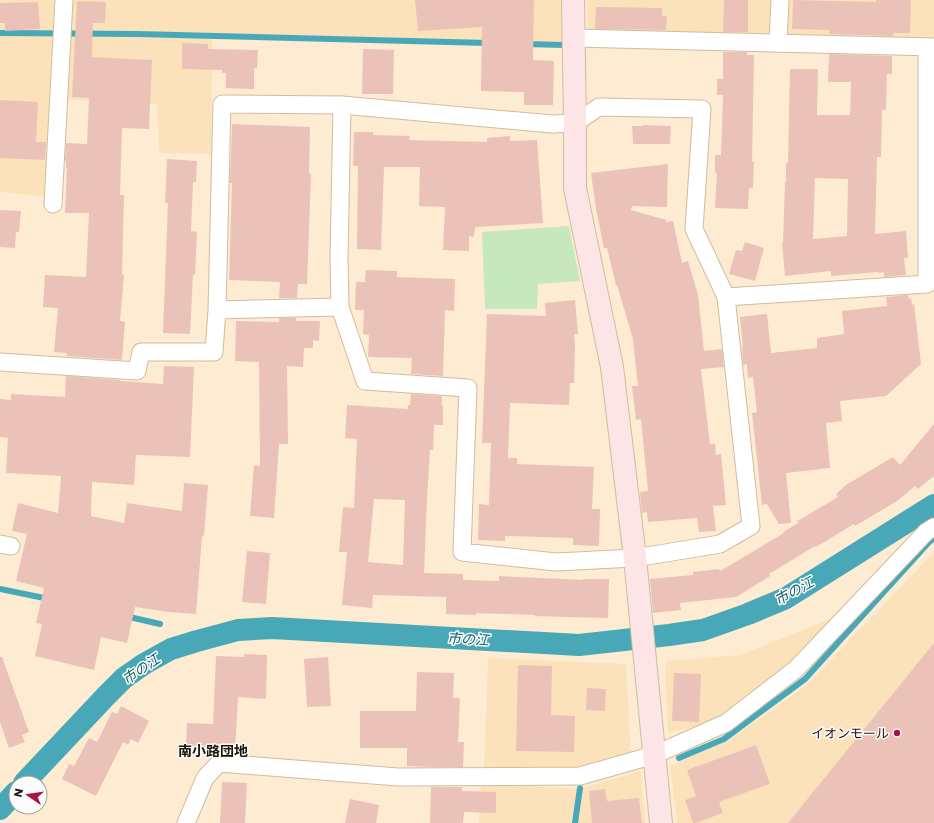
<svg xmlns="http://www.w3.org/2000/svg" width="934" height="823" viewBox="0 0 934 823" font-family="Poppins,'Noto Sans JP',sans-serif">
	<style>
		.built { fill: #fce2bb }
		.green { fill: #c7e8be }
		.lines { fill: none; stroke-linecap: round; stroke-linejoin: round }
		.stream { stroke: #48a8b7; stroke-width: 6 }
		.canal { stroke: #48a8b7; stroke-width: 22 }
		.building { fill: #ebc2b8; fill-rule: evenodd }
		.street-casing { stroke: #d1bc9d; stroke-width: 19 }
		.secondary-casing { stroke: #d1bc9d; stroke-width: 24 }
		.street { stroke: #fff; stroke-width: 17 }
		.secondary { stroke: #fde4e7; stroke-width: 22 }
		.poi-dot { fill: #a91447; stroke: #fbfbfb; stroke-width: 1.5 }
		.labels { text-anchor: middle; stroke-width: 3; stroke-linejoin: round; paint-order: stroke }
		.poi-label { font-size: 13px; fill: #1c1509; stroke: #fbfbfb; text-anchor: end }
		.water-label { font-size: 14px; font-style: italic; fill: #0f606a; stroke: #fbfbfb }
		.neighbourhood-label { font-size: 14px; font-weight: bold; fill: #1c1509; stroke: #fbfbfb }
	</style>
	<rect width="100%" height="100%" fill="#fdecd2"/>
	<g class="built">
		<polygon points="0,0 561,0 564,45 212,36 211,154 159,153 157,104 53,99 50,197 0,192"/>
		<polygon points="587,0 934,0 934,41 588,36"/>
		<polygon points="934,552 934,823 677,823 670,766 730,740 808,684"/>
		<polygon points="835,617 789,669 715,722 668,733 665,661 740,655"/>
		<polygon points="488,658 626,664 631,756 579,771 484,768"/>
		<polygon points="641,771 645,823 479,823 481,783 577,789"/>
	</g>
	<polygon class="green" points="569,226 580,281 538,284 537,309 485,309 482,232"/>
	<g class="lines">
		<g class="stream">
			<polyline points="0,33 137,34 488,43"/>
			<polyline points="525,44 564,45"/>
			<polyline points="0,589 49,599"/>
			<polyline points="125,616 160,624"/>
			<polyline points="679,758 724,739 805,679 930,541 934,539"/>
			<polyline points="575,823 580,788"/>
		</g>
		<g class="canal">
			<polyline points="24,783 106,696 124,678 144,664 171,649 197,641 238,630 272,628 579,645 669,635 703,630 748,614 786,598 934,505"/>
			<polyline points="0,809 16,792"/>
		</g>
	</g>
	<g class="building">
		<polygon points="415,0 534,0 533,60 554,61 553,105 524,105 524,92 481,91 482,27 418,31"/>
		<polygon points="724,0 748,0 748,32 723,32"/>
		<polygon points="793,0 876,2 876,0 911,0 910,33 893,33 893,36 829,34 830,30 792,29"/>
		<polygon points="77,1 106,2 105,23 93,23 92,57 152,60 149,129 122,128 120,195 124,195 122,275 124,275 120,321 125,322 122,360 67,356 67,353 54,352 58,308 43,307 45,275 86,277 89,213 65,213 67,168 66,168 66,161 65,161 66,143 87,144 89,98 72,97"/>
		<polygon points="38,2 40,29 5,31 5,23 0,23 0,3"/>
		<polygon points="596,7 662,8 662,16 667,16 666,30 595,29"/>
		<polygon points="182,43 208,44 208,49 258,50 257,68 254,68 254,89 226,88 226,73 222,73 222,70 182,69"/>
		<polygon points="363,49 394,50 393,94 362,94"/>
		<polygon points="723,52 747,52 747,55 754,55 752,162 754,161 753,188 749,188 748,209 715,208 717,173 715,173 715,155 721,155 723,95 717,95 717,79 723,79"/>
		<path d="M 829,54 L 892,56 L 892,74 L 887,74 L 886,110 L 882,110 L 881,157 L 877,157 L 875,234 L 906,231 L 908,258 L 904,258 L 906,275 L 884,277 L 884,272 L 878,273 L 878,272 L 831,276 L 831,271 L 785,276 L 782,243 L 783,243 L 785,182 L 786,182 L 786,163 L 788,163 L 790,69 L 818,69 L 817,115 L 850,115 L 851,82 L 828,82 ZM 815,178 L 848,179 L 847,236 L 813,239 Z"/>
		<polygon points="0,100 38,102 36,142 46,142 45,160 0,158"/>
		<polygon points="232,124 310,127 309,173 311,174 307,284 298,284 297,298 279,298 280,282 229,280 232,183 230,183"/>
		<polygon points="643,125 671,126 670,144 633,144 632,126 643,126"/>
		<polygon points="354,132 373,132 373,135 410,136 409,140 487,142 487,138 510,136 510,141 537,140 543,223 475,227 474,237 469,236 469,251 443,250 445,207 419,206 420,167 384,167 381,250 357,249 358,166 353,166"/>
		<polygon points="167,159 197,161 196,182 193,182 191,231 197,232 195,275 193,274 190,334 163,333 168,203 165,203"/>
		<polygon points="668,164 667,207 632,206 631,210 666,220 666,222 673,221 682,263 688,261 698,295 704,351 722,349 724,367 701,369 710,444 715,444 716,455 721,454 726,505 713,506 716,531 699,532 697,518 648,522 647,512 642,513 640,492 648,491 641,419 636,420 632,386 638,386 633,339 617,285 616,285 607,248 604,248 596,209 591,173"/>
		<polygon points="0,210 21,211 19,232 16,232 15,248 0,247"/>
		<polygon points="745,242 764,248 755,281 729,274 736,250 742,251"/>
		<polygon points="366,270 397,271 397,277 455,279 454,311 445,310 443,376 411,374 412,358 368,357 369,335 363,334 364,310 355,310 356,282 365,282"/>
		<polygon points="908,295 909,299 911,298 912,305 914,304 921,364 886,396 840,401 842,421 826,423 830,468 786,473 791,523 779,524 767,504 762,505 752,413 757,412 753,377 748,378 747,364 743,365 742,347 743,347 740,317 767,314 771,353 817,348 817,338 844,334 842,311 887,306 886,297"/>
		<polygon points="575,300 578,334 574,334 575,346 574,383 570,383 569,405 510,403 508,458 517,458 517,464 594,467 592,509 600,509 599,546 573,545 573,538 505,536 505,541 478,540 479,504 489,505 491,443 482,443 487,314 546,316 545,303"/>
		<polygon points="279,318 296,318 296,321 320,321 319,341 313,340 313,348 304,348 303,367 287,366 288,444 279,444 274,518 250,516 254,465 260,466 259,362 235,361 236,321 279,322"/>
		<polygon points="164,366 194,367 190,457 136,455 134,485 92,482 91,516 124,523 127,503 182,511 184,483 208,485 204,536 202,536 196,614 169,612 135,607 127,643 101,637 94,670 35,656 42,624 36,623 44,588 16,581 27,534 12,531 18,503 58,513 61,476 6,473 8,438 0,437 0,399 11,400 11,394 65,397 66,376 120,380 120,381 163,384"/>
		<path d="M 411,394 L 442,396 L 442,406 L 443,406 L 443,425 L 434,425 L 433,450 L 430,450 L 427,498 L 424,573 L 463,574 L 463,580 L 499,581 L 499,576 L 583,580 L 583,579 L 609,579 L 608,618 L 565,617 L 535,616 L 535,615 L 476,613 L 476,615 L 446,614 L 446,597 L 373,595 L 372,608 L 342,605 L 347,552 L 339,552 L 343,507 L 354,508 L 357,439 L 345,438 L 347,405 L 408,409 L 408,405 L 410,405 ZM 374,499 L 405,500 L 403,565 L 368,562 Z"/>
		<polygon points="934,424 934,476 918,489 915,486 897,501 855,526 854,524 816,547 815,546 769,574 770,576 736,597 680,603 681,610 653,613 650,579 693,575 693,572 719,569 720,571 784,533 783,532 800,522 796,522 838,497 836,494 846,485 893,457 900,465"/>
		<polygon points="247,551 270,553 266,604 242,602"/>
		<polygon points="934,643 934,823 788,823"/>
		<polygon points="244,654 267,655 266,699 238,697 235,753 192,752 192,745 186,744 187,723 213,724 216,656 244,657"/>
		<polygon points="0,657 2,657 29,732 22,735 25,742 9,748 0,722"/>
		<polygon points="328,657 331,706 307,707 304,659"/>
		<polygon points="518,665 552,666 551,715 575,716 574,752 516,751"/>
		<polygon points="417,672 454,673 453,698 460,698 458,742 464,742 463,767 432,767 407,766 407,748 360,748 360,711 416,711"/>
		<polygon points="674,673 701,674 699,722 672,721"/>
		<polygon points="587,688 606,689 605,711 586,710"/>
		<polygon points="121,706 149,721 138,743 131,739 128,745 123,742 96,796 62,779 69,764 74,766 89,738 97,742 112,712 117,714"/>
		<polygon points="756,745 770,784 719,802 723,813 695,823 693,823 685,800 696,796 687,770"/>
		<polygon points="222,782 247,783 245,823 220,823"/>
		<polygon points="431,787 462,787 462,791 496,792 496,813 464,812 463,823 430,823"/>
		<polygon points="605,789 607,801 639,798 642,823 592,823 589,791"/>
		<polygon points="350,799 379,805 376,823 345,823"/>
	</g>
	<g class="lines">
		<g class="street-casing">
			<g id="street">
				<polyline points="574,38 934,47"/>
				<polyline points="778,43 780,0"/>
				<polyline points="53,204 64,0"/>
				<polyline points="726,297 927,284 927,47"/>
				<polyline points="340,307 339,258 342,105"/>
				<polyline points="0,362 137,371 141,352 214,352 217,310 340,307 365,381 468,388 462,552 556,562 635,558 720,544 751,526 726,297 694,229 702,109 599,107 575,123 552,124 342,105 222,104 217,310"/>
				<polyline points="0,544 11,546"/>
				<polyline points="186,823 205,778 219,763 398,777 580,776 654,755 726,723 796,669 926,532 934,527"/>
			</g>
		</g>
		<g class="secondary-casing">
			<polyline id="secondary" points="573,0 575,123 575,188 612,367 635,558 661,823"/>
		</g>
		<use href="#street" class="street"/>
		<use href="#secondary" class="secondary"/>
	</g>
	<circle class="poi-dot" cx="897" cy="733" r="4"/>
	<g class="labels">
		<g class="poi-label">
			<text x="889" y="738">イオンモール</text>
		</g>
		<g class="water-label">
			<text transform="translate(794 591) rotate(-29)" y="5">市の江</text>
			<text transform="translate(468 639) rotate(3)" y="5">市の江</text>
			<text transform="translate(141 669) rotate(-34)" y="5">市の江</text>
		</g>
		<g class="neighbourhood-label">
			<text x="213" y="756">南小路団地</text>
		</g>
	</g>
	<g transform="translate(28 795) rotate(283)"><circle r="19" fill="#fbfbfb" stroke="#a29f9a"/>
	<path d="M0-3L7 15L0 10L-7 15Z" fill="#a91447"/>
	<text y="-6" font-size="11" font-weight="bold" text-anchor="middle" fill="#1c1509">N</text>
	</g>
</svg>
